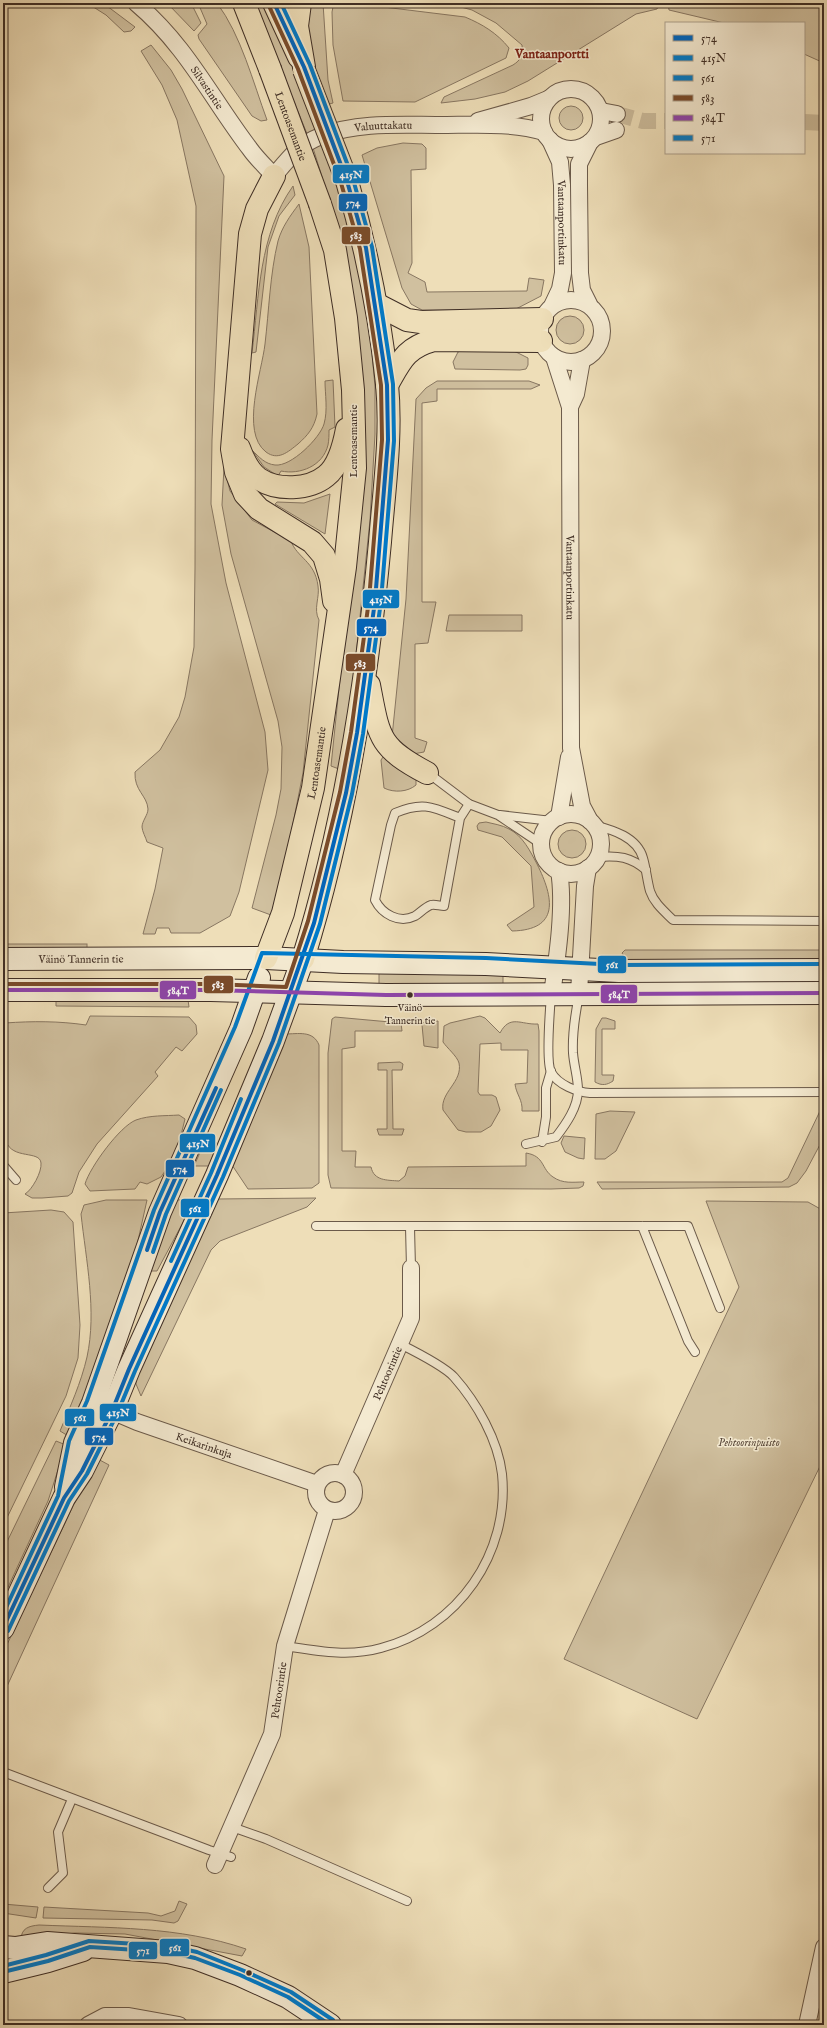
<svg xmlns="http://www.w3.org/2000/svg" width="827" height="2028" viewBox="0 0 827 2028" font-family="'IM FELL English',serif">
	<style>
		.green { fill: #d0c09f; stroke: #887762 }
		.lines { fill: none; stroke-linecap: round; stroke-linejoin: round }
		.street-tunnel { stroke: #cbbb9b; stroke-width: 16; stroke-dasharray: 16 8; stroke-linecap: butt }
		.lane-casing { stroke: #6b5a4a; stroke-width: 10 }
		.street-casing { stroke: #6b5a4a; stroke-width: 18 }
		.secondary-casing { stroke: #3f2e25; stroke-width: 24 }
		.primary-casing { stroke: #3f2e25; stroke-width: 24 }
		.highway-casing { stroke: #3f2e25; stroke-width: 24 }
		.lane { stroke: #f4ead1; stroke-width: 8 }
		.street { stroke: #f4ead1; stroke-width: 16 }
		.secondary { stroke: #f4ead1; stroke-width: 22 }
		.primary { stroke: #eedeb8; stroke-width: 22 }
		.highway { stroke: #eedeb8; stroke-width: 22 }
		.primary-bridge-casing { stroke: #3f2e25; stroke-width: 24; stroke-linecap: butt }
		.primary-bridge { stroke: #eedeb8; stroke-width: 22 }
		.bus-1-casing { stroke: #f4ead1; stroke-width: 7 }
		.bus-2-casing { stroke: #f4ead1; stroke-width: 7 }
		.bus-3-casing { stroke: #f4ead1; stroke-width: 7 }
		.bus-4-casing { stroke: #f4ead1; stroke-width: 7 }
		.bus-5-casing { stroke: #f4ead1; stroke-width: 7 }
		.bus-6-casing { stroke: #f4ead1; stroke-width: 7 }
		.bus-1 { stroke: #0065bd; stroke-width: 4 }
		.bus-2 { stroke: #007ac9; stroke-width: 4 }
		.bus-3 { stroke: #007ac9; stroke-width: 4 }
		.bus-4 { stroke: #7a4b2a; stroke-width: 4 }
		.bus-5 { stroke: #8e44ad; stroke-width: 4 }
		.bus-6 { stroke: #007ac9; stroke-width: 4 }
		.bus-dot { fill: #3f2e25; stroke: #f4ead1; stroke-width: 1.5 }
		.labels { text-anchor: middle; stroke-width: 3; stroke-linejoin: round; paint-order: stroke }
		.bus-label { font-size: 10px; fill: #3f2e25; stroke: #f4ead1 }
		.street-label { font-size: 11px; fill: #3f2e25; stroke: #f4ead1 }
		.park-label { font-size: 11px; font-style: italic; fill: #5c4b3d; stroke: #f4ead1 }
		.quarter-label { font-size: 13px; font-weight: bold; fill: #7a1f14; stroke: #f4ead1 }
		.line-badge { stroke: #f4ead1; stroke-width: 1.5 }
		.badge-label { font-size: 11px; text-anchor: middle; font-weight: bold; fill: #fff }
	</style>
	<rect width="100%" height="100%" fill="#eedeb8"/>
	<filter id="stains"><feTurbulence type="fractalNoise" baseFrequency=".005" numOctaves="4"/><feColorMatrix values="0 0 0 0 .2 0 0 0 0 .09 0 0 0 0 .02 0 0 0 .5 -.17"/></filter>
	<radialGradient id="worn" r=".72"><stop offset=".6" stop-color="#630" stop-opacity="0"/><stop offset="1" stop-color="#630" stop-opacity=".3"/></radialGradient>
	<g class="green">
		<polygon points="87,3 103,3 135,27 131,31 124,32 106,15"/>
		<polygon points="167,3 191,3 201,23 194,31"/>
		<path d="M 198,3 L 217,3 C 241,35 253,82 267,120 L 261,121 L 252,116 L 199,39 L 198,35 L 207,24 Z"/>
		<polygon points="254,3 267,3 331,159 364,288 371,341 375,387 375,434 370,520 353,684 339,769 331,766 355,534 327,193 314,151"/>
		<polygon points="310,3 323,3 328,80 333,103 329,104 314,69 303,24"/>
		<path d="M 337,3 L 351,3 L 465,17 C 482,24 497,33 509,48 L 506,58 L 415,102 L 343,101 L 333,45 L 332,12 L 333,7 Z"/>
		<path d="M 446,3 L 660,3 L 657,9 L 636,14 L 528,81 L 505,92 L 475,99 L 441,103 L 444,97 L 513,65 C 521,60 523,55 522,45 L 496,23 L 472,10 Z"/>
		<polygon points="668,3 824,3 824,63 804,54 804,23 724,23 669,10"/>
		<path d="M 151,45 L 171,70 L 182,89 L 224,176 L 212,440 L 211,504 L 226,583 L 265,732 L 268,770 L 239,892 L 230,916 L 200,933 L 171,933 L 169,928 L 157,928 L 155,934 L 143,934 L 155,889 L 163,848 L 147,842 C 146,838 142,831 142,827 C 142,821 148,815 148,809 C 147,795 134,791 135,772 L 160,750 L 179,717 L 185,697 L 194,647 L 195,568 L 196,206 L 177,120 L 162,85 L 141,51 Z"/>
		<circle cx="571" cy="118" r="12"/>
		<polygon points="403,143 422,144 426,148 426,169 411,170 412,263 408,273 425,282 427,292 527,291 529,278 544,280 541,296 514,310 422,310 411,304 402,288 362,155 377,148"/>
		<path d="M 293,186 L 295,195 L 279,216 L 268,247 L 256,352 L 252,353 C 259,296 259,234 293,186 Z"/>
		<path d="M 299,204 L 309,247 L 317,414 C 314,428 308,435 298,444 C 288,452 278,461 266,452 C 240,432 262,371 265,344 C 269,310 270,274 278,241 C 282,227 290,216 299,204 Z"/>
		<circle cx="570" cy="330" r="14"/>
		<polygon points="496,346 516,352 528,358 528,365 526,369 520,370 455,369 453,362 458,352 467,349"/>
		<path d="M 333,380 L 335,427 L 329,430 C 329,435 329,440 328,445 C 323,466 300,475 281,471 L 278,476 L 264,467 L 252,450 C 259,457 265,464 275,465 C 291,467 320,438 324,424 C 328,410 325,394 325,381 Z"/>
		<polygon points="437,381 529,381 540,385 531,389 437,389 437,401 422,403 422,602 436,602 428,643 415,644 415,738 427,742 424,752 413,754 392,737 406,599 416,399 426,388"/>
		<path d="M 224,467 L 230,491 L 252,520 L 291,541 C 297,558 315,561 318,586 C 320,597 313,609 319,620 L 303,773 L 285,864 L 271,915 L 252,908 L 276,815 L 281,789 L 282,747 L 278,721 L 231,554 L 222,505 Z"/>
		<polygon points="330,494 325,534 275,504 277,502 304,503"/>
		<polygon points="449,615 522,615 522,631 446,631"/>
		<path d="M 385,754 L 416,775 L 416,785 C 408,792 394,793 384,788 L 381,760 Z"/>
		<path d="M 486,822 C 494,824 502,825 509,829 C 523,836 530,851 537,864 C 554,898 560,930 512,931 L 507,925 L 534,907 L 531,866 L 502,837 L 478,830 L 477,826 L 479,823 Z"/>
		<circle cx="572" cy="844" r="14"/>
		<rect x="3" y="944" width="84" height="5"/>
		<polygon points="625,950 824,950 824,959 626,960 622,953"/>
		<polygon points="379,971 503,974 503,984 379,985"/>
		<polygon points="56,1000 188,1000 189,1007 56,1006"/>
		<path d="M 90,1016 L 189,1017 L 196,1025 L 197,1034 L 182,1051 L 176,1047 L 155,1072 L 158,1076 L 97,1144 L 79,1172 L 72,1193 L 68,1196 L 42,1198 L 32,1198 L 25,1194 C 32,1190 42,1172 41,1163 C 40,1150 12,1160 6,1141 C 1,1126 3,1110 3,1095 C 3,1072 3,1048 3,1025 L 5,1023 C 33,1021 59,1021 86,1025 Z"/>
		<path d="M 480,1016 L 485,1018 L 500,1033 C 510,1014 521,1025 538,1024 L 539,1031 L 539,1111 L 522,1111 C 523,1100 516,1094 515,1084 L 527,1083 L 528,1050 L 501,1050 L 501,1043 L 480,1044 L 478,1092 L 480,1095 L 492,1095 L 496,1097 L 500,1110 L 491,1126 L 481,1132 L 466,1132 L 458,1130 L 443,1110 C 440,1092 463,1082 459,1063 C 457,1056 447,1048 443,1042 L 444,1026 L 450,1023 Z"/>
		<path d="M 335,1017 L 401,1023 L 402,1031 L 355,1031 L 355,1047 L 342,1049 L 342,1151 L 356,1151 L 355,1167 L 371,1167 C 374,1181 387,1180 399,1181 L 405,1176 L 408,1167 L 526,1166 L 526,1153 C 545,1156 541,1169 553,1177 C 563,1184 573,1182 584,1182 L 583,1186 L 579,1188 L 551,1189 L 331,1188 L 328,1175 L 328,1053 L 332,1019 Z"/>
		<path d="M 602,1018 L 606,1018 L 615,1021 L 615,1029 L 602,1029 L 602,1075 L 614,1075 L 613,1081 C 607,1085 602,1086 595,1082 L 596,1029 Z"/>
		<polygon points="438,1021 438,1048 424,1046 422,1025 424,1022"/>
		<path d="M 285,1034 C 298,1034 313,1030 319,1045 L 319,1183 L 312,1188 L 248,1189 L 232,1165 Z"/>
		<polygon points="400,1062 403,1064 402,1070 392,1070 393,1129 404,1129 402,1135 379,1135 377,1129 387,1129 387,1070 378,1070 378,1063"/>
		<polygon points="610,1111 635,1112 616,1151 605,1159 595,1159 596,1114"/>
		<polygon points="820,1111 824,1114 824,1137 806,1171 797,1183 789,1187 602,1189 597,1182 782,1182 788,1178"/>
		<path d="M 179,1115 L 185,1119 L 177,1151 L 167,1168 L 161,1177 L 147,1184 L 140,1182 L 135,1189 L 90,1191 L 85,1184 C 90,1167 120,1126 136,1120 C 150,1115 165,1116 179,1115 Z"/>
		<polygon points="564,1136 585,1138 584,1159 578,1158 565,1152 561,1143"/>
		<polygon points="206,1139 216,1142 215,1152 209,1166 194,1166"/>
		<polygon points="316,1198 307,1207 220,1241 211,1250 141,1396 136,1384 136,1370 216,1199"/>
		<path d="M 106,1200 L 147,1200 L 137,1245 L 70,1437 L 60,1431 C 70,1407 81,1383 87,1357 C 97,1311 86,1260 81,1214 L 84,1205 Z"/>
		<polygon points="176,1200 195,1200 157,1271 150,1271"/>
		<polygon points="706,1201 808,1202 824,1211 824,1458 697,1719 564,1659 739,1287"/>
		<polygon points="51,1210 64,1212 73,1222 80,1325 78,1358 66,1396 3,1526 3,1213"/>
		<polygon points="56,1441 66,1445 48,1501 3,1598 3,1550"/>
		<polygon points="96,1458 109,1465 3,1695 3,1653"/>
		<polygon points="179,1901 187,1904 178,1921 174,1923 152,1920 43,1918 44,1907 148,1913 161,1916 175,1911"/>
		<polygon points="3,1904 38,1907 36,1918 3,1913"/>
		<path d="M 39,1925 C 109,1928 179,1926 246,1949 L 242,1956 L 125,1934 L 75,1933 L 21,1940 C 21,1928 29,1926 39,1925 Z"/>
	</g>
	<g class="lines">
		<g class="street-tunnel">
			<polyline points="617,114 643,121 666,121"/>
			<polyline points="804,122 824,123"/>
		</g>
		<g class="lane-casing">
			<g id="lane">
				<polyline points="428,773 469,804 498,815 541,844"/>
				<polyline points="500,815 552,821"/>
				<path d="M 460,818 C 433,807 423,801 395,813 L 391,825 L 375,900 C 382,914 399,924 415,916 C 420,913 425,907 431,905 C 435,904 440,906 444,906 L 460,818 L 469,804"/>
				<path d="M 594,825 C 613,830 637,837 643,858 C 646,868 647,880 650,891 C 654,903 664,911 673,920 L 824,921"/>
				<path d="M 598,857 C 618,855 631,857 646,870"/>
				<path d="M 551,995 C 550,1008 546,1062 551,1072 C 558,1085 577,1092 590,1093 L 824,1092"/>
				<polyline points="542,1142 546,1117 546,1088 551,1071"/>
				<path d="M 526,1144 L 556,1137 C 566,1124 578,1107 578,1090 C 578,1078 574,1066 573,1053 C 572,1033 575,1015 579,995"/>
				<polyline points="3,1165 16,1180"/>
				<polyline points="316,1226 688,1226 720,1308"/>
				<polyline points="642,1226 688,1341 695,1352"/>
				<polyline points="410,1227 411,1268"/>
				<path d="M 285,1646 C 318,1651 349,1657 381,1648 C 458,1628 510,1553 502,1474 C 498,1440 477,1403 454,1377 C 444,1366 414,1351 400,1344"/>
				<polyline points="3,1772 209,1850 231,1857"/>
				<polyline points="232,1827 266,1839 407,1901"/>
				<polyline points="48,1888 63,1873 58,1832 72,1799"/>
			</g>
		</g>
		<g class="street-casing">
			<g id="street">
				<path id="s1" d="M 136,3 C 187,46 211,98 250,149 C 257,159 266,167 274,176 C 289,158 298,145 321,136 C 358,122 400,125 439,125 C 473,125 511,122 544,132"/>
				<circle cx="571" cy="119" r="30"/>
				<polyline points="601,111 617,114"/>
				<polyline points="478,121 531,106 548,99"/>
				<polyline points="596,137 616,130"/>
				<path id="s2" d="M 550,140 L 560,162 L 562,185 L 563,273 L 560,289 L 552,306"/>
				<circle cx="571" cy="331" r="31"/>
				<polyline points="589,304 582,290 580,273 579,185 579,164 590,142"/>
				<path id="s3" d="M 554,357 L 570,407 L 571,748 L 582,806 L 590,821"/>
				<polyline points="570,407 576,394 582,360"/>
				<circle cx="571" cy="844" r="30"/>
				<polyline points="559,817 569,757"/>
				<polyline points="579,993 585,886 588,868"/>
				<path d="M 552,994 C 557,959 565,906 559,871"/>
				<path id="s4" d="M 102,1407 L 137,1422 L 317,1484"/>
				<circle cx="335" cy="1492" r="19"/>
				<path id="s5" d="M 343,1475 L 411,1318 L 411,1268"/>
				<path id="s6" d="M 215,1865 L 272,1734 L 285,1646 L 327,1510"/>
				<polyline points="88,2025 105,2016 129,2016 179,2025"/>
				<polyline points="807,2025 824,1947"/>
			</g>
		</g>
		<g class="secondary-casing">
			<g id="secondary">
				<path id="s7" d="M 3,959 L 266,958 L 343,962 L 486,964 L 619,971 L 824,970"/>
				<polyline points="3,990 211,990 386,995 824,993"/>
				<polyline points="66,1487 75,1443 93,1403 160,1212 241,1029 259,978"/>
				<polyline points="3,1628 64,1498 82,1471 112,1411 129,1369 217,1175 273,1041 303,959"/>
				<polyline points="3,1947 15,1948 47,1943 168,1952 195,1958 240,1975 288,1997 330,2025"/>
				<polyline points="3,1972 48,1961 83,1950"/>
			</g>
		</g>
		<g class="primary-casing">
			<g id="primary">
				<polyline points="244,3 270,69"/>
				<polyline points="274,3 299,57"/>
				<polyline points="274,176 257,209 250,234 232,449 236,472 245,494 259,509 312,542 324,556 331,579 334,601"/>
				<polyline points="376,304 407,320 421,322 542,319"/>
				<path d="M 387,385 C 401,361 405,348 434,340 L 541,341"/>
				<path d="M 239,448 C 243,459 249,472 259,479 C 277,491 309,490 326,476 C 339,466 344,445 347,429"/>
				<path d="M 369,685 C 379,737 378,747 427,773"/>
				<path id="s8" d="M 266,958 L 283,913 L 313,788 L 345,567 L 355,468 L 353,390 L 346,318 L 335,250 L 320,204"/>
				<path d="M 303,959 C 345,824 367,684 380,542 C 384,490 392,436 387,384 C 380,315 366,248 347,181"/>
			</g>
		</g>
		<g class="highway-casing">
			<polyline id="highway" points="300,3 297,26 304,67"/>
		</g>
		<use href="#lane" class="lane"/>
		<use href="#street" class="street"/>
		<use href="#secondary" class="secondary"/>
		<use href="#primary" class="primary"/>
		<use href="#highway" class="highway"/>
		<g class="primary-bridge-casing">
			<g id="primary-bridge">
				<path id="s9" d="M 270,69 L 320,204"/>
				<polyline points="304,70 347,181"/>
			</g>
		</g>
		<use href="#primary-bridge" class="primary-bridge"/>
		<g class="bus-1-casing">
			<g id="bus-1">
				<polyline points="147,1250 160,1212 216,1088"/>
				<polyline points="3,1628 64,1498 82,1471 112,1411 129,1369 217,1175 273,1041 314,923 346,793 357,733 375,601 388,440 387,385 366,248 347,181 304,67 274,3"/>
			</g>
		</g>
		<g class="bus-2-casing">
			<g id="bus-2">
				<polyline points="153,1252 166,1214 221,1090"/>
				<polyline points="8,1631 69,1501 87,1474 117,1414 135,1371 223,1177 279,1043 320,924 352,794 363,734 381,601 394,441 393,384 372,247 353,179 310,65 281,3"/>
			</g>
		</g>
		<g class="bus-3-casing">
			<g id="bus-3">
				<polyline points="171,1261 211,1173 241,1099"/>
				<polyline points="3,1614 58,1496 69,1441 87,1401 154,1210 235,1027 262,953 486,958 619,965 824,964"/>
				<polyline points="3,1966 46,1955 89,1941 169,1946 197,1952 242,1970 291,1992 333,2020"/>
			</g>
		</g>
		<g class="bus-4-casing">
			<polyline id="bus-4" points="3,984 211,984 286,987 308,921 340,792 351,732 369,600 382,440 381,385 360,249 341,183 298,69 269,6"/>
		</g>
		<g class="bus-5-casing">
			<polyline id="bus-5" points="3,990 211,990 386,995 824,993"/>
		</g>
		<g class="bus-6-casing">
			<polyline id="bus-6" points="3,1972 48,1961 90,1947 168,1952 195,1958 240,1975 288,1997 330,2025"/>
		</g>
		<use href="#bus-1" class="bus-1"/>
		<use href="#bus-2" class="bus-2"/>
		<use href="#bus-3" class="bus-3"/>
		<use href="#bus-4" class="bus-4"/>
		<use href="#bus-5" class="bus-5"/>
		<use href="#bus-6" class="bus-6"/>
	</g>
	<g class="bus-dot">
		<circle cx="410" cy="995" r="3.5"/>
		<circle cx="249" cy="1973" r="3.5"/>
	</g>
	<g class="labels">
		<g class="bus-label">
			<text x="410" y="1011">Väinö<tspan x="410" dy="13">Tannerin tie</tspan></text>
		</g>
		<g class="street-label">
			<text dy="4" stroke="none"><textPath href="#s1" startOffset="111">Silvastintie</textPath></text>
			<text dy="4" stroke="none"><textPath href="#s9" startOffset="61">Lentoasemantie</textPath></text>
			<text dy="4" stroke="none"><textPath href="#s1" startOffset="348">Valuuttakatu</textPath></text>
			<text dy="4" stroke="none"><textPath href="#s2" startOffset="85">Vantaanportinkatu</textPath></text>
			<text transform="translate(353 441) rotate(-90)" y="4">Lentoasemantie</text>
			<text dy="4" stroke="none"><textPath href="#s3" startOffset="223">Vantaanportinkatu</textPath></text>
			<text dy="4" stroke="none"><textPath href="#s8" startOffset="202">Lentoasemantie</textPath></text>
			<text dy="4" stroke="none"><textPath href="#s7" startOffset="78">Väinö Tannerin tie</textPath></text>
			<text dy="4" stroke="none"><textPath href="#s5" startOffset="111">Pehtoorintie</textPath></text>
			<text dy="4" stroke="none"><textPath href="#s4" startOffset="109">Keikarinkuja</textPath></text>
			<text dy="4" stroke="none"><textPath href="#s6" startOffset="187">Pehtoorintie</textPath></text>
		</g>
		<g class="park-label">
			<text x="749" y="1446">Pehtoorinpuisto</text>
		</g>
		<g class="quarter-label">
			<text x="552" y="58">Vantaanportti</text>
		</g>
	</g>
	<g class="line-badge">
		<rect x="332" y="164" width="38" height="20" rx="4" fill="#007ac9"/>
		<rect x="338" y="193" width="30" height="19" rx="4" fill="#0065bd"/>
		<rect x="341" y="226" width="30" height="19" rx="4" fill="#7a4b2a"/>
		<rect x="362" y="589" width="38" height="20" rx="4" fill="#007ac9"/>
		<rect x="356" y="618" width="31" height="19" rx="4" fill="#0065bd"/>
		<rect x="345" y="653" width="31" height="19" rx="4" fill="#7a4b2a"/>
		<rect x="597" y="955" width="30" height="19" rx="4" fill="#007ac9"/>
		<rect x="203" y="975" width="31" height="19" rx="4" fill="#7a4b2a"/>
		<rect x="159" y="980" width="38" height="20" rx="4" fill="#8e44ad"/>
		<rect x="600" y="984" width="38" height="20" rx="4" fill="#8e44ad"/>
		<rect x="179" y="1133" width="37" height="20" rx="4" fill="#007ac9"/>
		<rect x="165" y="1159" width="30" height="19" rx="4" fill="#0065bd"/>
		<rect x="180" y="1198" width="30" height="20" rx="4" fill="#007ac9"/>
		<rect x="99" y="1403" width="38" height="19" rx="4" fill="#007ac9"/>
		<rect x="64" y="1408" width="31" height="19" rx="4" fill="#007ac9"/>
		<rect x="84" y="1427" width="30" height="19" rx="4" fill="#0065bd"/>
		<rect x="159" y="1938" width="31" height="19" rx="4" fill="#007ac9"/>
		<rect x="128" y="1941" width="30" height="19" rx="4" fill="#007ac9"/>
	</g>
	<g class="badge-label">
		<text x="351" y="178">415N</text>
		<text x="353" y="206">574</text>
		<text x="356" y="239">583</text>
		<text x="381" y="603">415N</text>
		<text x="371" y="631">574</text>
		<text x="360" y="667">583</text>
		<text x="612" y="968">561</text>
		<text x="218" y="988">583</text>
		<text x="178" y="994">584T</text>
		<text x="619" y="998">584T</text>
		<text x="198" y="1147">415N</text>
		<text x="180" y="1172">574</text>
		<text x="195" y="1212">561</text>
		<text x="118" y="1416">415N</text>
		<text x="80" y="1421">561</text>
		<text x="99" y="1440">574</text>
		<text x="175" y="1951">561</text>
		<text x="143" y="1954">571</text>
	</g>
	<rect width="827" height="2028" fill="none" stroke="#eedeb8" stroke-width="16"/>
	<rect x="4" y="4" width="819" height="2020" fill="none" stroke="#3f2e25" stroke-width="2"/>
	<rect x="8" y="8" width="811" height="2012" fill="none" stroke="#3f2e25"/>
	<rect x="665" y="22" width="140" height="132" fill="#f4ead1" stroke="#ac9f8c"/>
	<rect x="673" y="35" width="20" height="6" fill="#0065bd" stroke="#ac9f8c"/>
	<text x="701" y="42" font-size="12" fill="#3f2e25">574</text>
	<rect x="673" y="55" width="20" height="6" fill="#007ac9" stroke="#ac9f8c"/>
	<text x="701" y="62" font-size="12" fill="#3f2e25">415N</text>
	<rect x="673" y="75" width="20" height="6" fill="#007ac9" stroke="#ac9f8c"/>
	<text x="701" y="82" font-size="12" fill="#3f2e25">561</text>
	<rect x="673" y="95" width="20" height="6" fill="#7a4b2a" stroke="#ac9f8c"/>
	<text x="701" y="102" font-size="12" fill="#3f2e25">583</text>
	<rect x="673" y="115" width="20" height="6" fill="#8e44ad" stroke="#ac9f8c"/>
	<text x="701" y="122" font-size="12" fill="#3f2e25">584T</text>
	<rect x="673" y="135" width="20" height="6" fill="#007ac9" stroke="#ac9f8c"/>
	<text x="701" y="142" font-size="12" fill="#3f2e25">571</text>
	<rect width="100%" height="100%" filter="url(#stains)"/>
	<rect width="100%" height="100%" fill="url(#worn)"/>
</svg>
